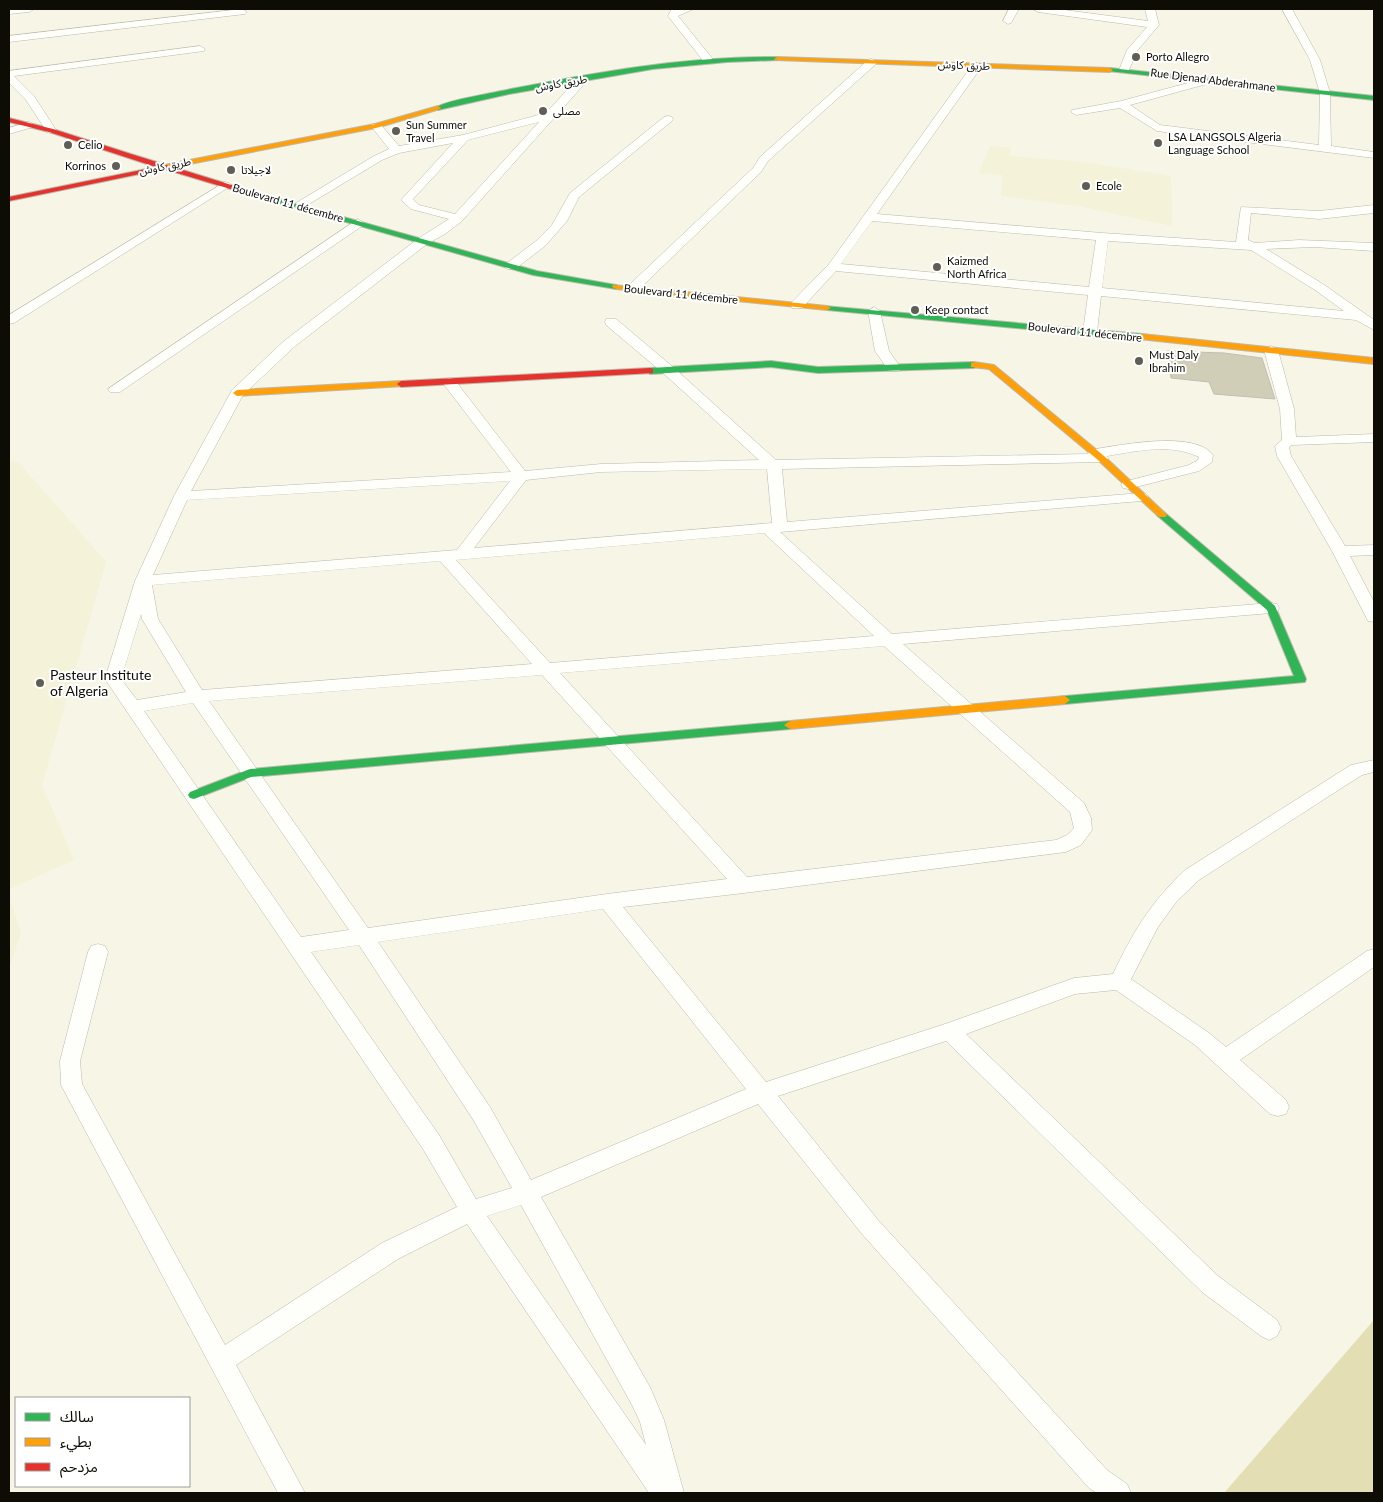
<svg xmlns="http://www.w3.org/2000/svg" width="1383" height="1502" viewBox="0 0 1383 1502" font-family="Lato,'Noto Sans Arabic',sans-serif">
	<style>
		.built { fill: #f4f2d8 }
		.green { fill: #e3deb4 }
		.building { fill: #d0ceb7; stroke: #c1bfb3 }
		.lines { fill: none; stroke-linecap: round; stroke-linejoin: round }
		.street-casing { stroke: #bbbaae; stroke-width: 1 }
		.fast-casing { stroke: #bbbaae; stroke-width: 2 }
		.slow-casing { stroke: #bbbaae; stroke-width: 2 }
		.jam-casing { stroke: #bbbaae; stroke-width: 2 }
		.street { fill: #fefefb; fill-rule: evenodd }
		.fast { fill: #30b455; fill-rule: evenodd }
		.slow { fill: #ff9f0a; fill-rule: evenodd }
		.jam { fill: #e5322d; fill-rule: evenodd }
		.poi-dot { fill: #5f5e54; stroke: #fff; stroke-width: 2 }
		.labels { text-anchor: middle; stroke-width: 4; stroke-linejoin: round; paint-order: stroke }
		.far-poi-label { font-size: 11px; fill: #0d0c05; stroke: #fff; text-anchor: start }
		.far-street-label { font-size: 11px; fill: #0d0c05; stroke: #fff }
		.poi-label { font-size: 14px; fill: #0d0c05; stroke: #fff; text-anchor: start }
	</style>
	<rect width="100%" height="100%" fill="#f7f5e6"/>
	<g class="built">
		<polygon points="990,146 1011,148 1009,156 1083,162 1171,176 1172,226 1078,206 1001,196 1002,175 979,173"/>
		<polygon points="9,461 19,463 106,562 42,785 74,860 9,889"/>
		<polygon points="9,896 21,933 9,968"/>
	</g>
	<polygon class="green" points="1374,1320 1374,1493 1224,1493"/>
	<polygon class="building" points="1167,351 1224,353 1262,358 1275,399 1214,394 1209,382 1171,378"/>
	<g class="lines">
		<g class="street-casing">
			<g id="street">
				<polygon points="9,9 34,9 29,12 9,14"/>
				<polygon points="242,9 247,12 245,14 9,42 9,36"/>
				<polygon points="676,9 694,9 678,16 712,58 712,62 704,62 668,16 671,10"/>
				<polygon points="1009,9 1019,9 1011,23 1008,24 1003,21"/>
				<polygon points="1033,9 1057,9 1148,21 1145,9 1155,9 1159,25 1137,51 1129,70 1124,73 1119,70 1127,50 1147,27 1038,12"/>
				<polygon points="1282,9 1292,9 1320,60 1330,93 1331,146 1374,152 1374,158 1157,131 1120,108 1076,115 1071,112 1072,110 1121,101 1210,77 1214,78 1215,80 1214,82 1130,105 1160,125 1319,145 1320,93 1310,60"/>
				<polygon points="200,46 205,49 204,51 14,76 34,96 56,130 51,133 47,132 26,100 9,83 9,71"/>
				<polygon points="872,59 877,62 876,64 768,161 761,172 636,292 628,292 626,289 628,286 753,168 760,157 868,60"/>
				<path d="M 977,63 L 982,66 L 877,214 L 1102,233 L 1236,242 L 1241,207 L 1319,211 L 1374,205 L 1374,213 L 1319,219 L 1251,213 L 1248,240 L 1255,243 L 1299,240 L 1374,243 L 1374,251 L 1314,247 L 1266,249 L 1323,284 L 1374,320 L 1374,330 L 1356,320 L 1101,296 L 1097,332 L 1090,336 L 1083,332 L 1088,295 L 836,271 L 802,308 L 792,308 L 791,305 L 792,302 L 829,264 L 973,64 ZM 872,221 L 1096,240 L 1089,287 L 841,264 ZM 1108,241 L 1251,250 L 1315,290 L 1344,311 L 1102,288 Z"/>
				<path d="M 583,76 L 588,79 L 587,81 L 462,221 L 445,234 L 427,244 L 294,347 L 243,395 L 191,491 L 511,472 L 442,382 L 449,378 L 454,379 L 525,471 L 601,464 L 759,460 L 663,373 L 606,325 L 605,322 L 606,319 L 616,319 L 673,367 L 776,460 L 1088,454 L 1090,450 L 1095,449 C 1121,445 1195,430 1213,455 L 1212,462 L 1199,471 L 1128,489 L 1123,488 L 1121,485 L 1123,482 L 1189,465 L 1198,460 L 1199,457 C 1170,443 1137,451 1107,456 L 1108,458 L 1106,461 L 1101,462 L 782,469 L 787,522 L 1141,493 L 1146,494 L 1148,497 L 1146,500 L 1141,501 L 780,532 L 892,634 L 1271,603 L 1277,604 L 1279,608 L 1277,612 L 1271,613 L 903,644 L 1084,803 L 1091,818 L 1092,830 L 1081,845 L 1066,852 L 744,893 L 623,907 L 766,1082 L 948,1023 L 1074,978 L 1113,974 C 1133,932 1151,902 1185,870 L 1351,765 L 1374,760 L 1374,772 L 1362,775 L 1340,789 L 1199,880 L 1177,901 L 1158,927 L 1131,979 L 1209,1033 L 1226,1047 L 1367,951 L 1374,949 L 1374,967 L 1240,1060 L 1286,1100 L 1289,1107 L 1286,1114 L 1278,1116 L 1270,1114 L 1195,1045 L 1116,990 L 1075,994 L 966,1034 L 1218,1276 L 1277,1320 L 1281,1328 L 1277,1336 L 1269,1340 L 1261,1336 L 1202,1292 L 946,1041 L 778,1096 L 878,1220 L 1107,1470 L 1127,1484 L 1131,1493 L 1097,1493 L 1089,1488 L 862,1234 L 758,1104 L 541,1197 L 650,1387 L 664,1420 L 684,1493 L 649,1493 L 467,1224 L 398,1259 L 236,1365 L 305,1493 L 278,1493 L 61,1085 L 60,1061 L 88,952 L 91,946 L 98,944 L 105,946 L 108,952 L 80,1061 L 82,1084 L 225,1345 L 382,1243 L 457,1207 L 423,1149 L 105,679 L 135,581 L 174,496 L 232,390 L 284,341 L 419,238 L 449,219 L 411,209 L 401,200 L 453,143 L 399,153 L 382,160 L 304,207 L 296,207 L 294,205 L 296,203 L 374,156 L 389,149 L 371,126 L 372,124 L 380,124 L 399,146 L 463,135 L 546,113 L 579,77 ZM 539,122 L 455,214 L 419,205 L 413,199 L 468,140 ZM 767,469 L 772,523 L 474,548 L 526,480 L 601,472 ZM 510,481 L 457,550 L 153,575 L 187,500 ZM 764,533 L 874,636 L 550,663 L 456,560 ZM 440,561 L 532,664 L 202,690 L 158,619 L 152,585 ZM 141,614 L 142,619 L 186,692 L 137,700 L 121,679 ZM 884,646 L 1070,812 L 1074,828 L 1067,835 L 1056,840 L 747,877 L 560,673 ZM 542,675 L 727,879 L 607,894 L 368,928 L 209,701 ZM 193,703 L 349,930 L 301,937 L 144,711 ZM 603,909 L 746,1089 L 531,1180 L 490,1107 L 378,942 ZM 359,945 L 474,1121 L 512,1188 L 476,1199 L 439,1135 L 311,952 ZM 521,1205 L 632,1405 L 640,1422 L 646,1445 L 487,1216 Z"/>
				<polygon points="668,116 672,117 673,119 672,121 579,197 567,221 545,246 515,269 507,269 505,266 507,263 536,241 552,225 570,193 664,117"/>
				<polygon points="29,122 34,125 33,127 9,134 9,128"/>
				<polygon points="225,182 229,183 231,185 229,187 14,323 9,324 9,315"/>
				<polygon points="358,219 364,223 362,226 120,392 110,392 108,389"/>
				<polygon points="874,307 880,311 889,351 901,368 899,371 889,371 875,351 868,311"/>
				<polygon points="1271,346 1278,350 1294,409 1296,437 1374,434 1374,442 1292,445 1289,447 1291,456 1345,546 1374,545 1374,555 1350,556 1374,602 1374,622 1368,621 1366,617 1332,551 1277,456 1275,446 1282,440 1280,409 1264,350"/>
			</g>
		</g>
		<g class="fast-casing">
			<g id="fast">
				<path d="M 777,57 L 780,59 L 779,60 L 727,62 L 653,69 L 509,94 L 438,110 L 435,108 C 447,100 484,95 501,91 C 592,73 684,56 777,57 Z"/>
				<polygon points="1110,68 1374,96 1374,100 1108,71 1108,69"/>
				<polygon points="247,190 537,271 616,285 620,287 616,289 533,275 247,194"/>
				<polygon points="824,306 1142,334 1146,337 1142,340 827,310 823,308"/>
				<polygon points="771,361 818,367 974,362 978,365 974,368 818,373 771,367 650,374 646,371 650,368"/>
				<polygon points="1162,512 1165,513 1275,606 1306,679 1305,682 1065,704 1061,703 1060,700 1061,697 1065,696 1294,676 1267,610 1159,517 1157,515 1159,513"/>
				<polygon points="790,721 796,725 790,729 251,777 194,799 190,798 188,795 190,792 250,769"/>
			</g>
		</g>
		<g class="slow-casing">
			<g id="slow">
				<polygon points="777,57 1110,68 1113,70 1110,72 775,60 774,59"/>
				<polygon points="438,106 441,108 440,109 376,128 164,169 160,167 164,165 375,124"/>
				<polygon points="613,285 827,306 831,308 827,310 616,289 612,287"/>
				<polygon points="1142,334 1374,358 1374,364 1139,339 1138,337"/>
				<polygon points="974,362 994,365 1104,456 1165,513 1167,515 1165,517 1159,517 1098,460 989,369 971,367 971,363"/>
				<polygon points="401,381 404,382 404,386 237,396 233,393 237,390"/>
				<polygon points="1065,696 1070,700 1065,704 790,729 784,725 790,721"/>
			</g>
		</g>
		<g class="jam-casing">
			<g id="jam">
				<polygon points="9,118 53,129 131,154 254,192 247,194 164,169 9,201 9,197 156,167 49,132 9,122"/>
				<polygon points="650,368 653,369 653,373 401,387 397,384 401,381"/>
			</g>
		</g>
		<use href="#street" class="street"/>
		<use href="#fast" class="fast"/>
		<use href="#slow" class="slow"/>
		<use href="#jam" class="jam"/>
	</g>
	<g class="poi-dot">
		<circle cx="1136" cy="57" r="5"/>
		<circle cx="543" cy="111" r="5"/>
		<circle cx="396" cy="131" r="5"/>
		<circle cx="1158" cy="143" r="5"/>
		<circle cx="68" cy="145" r="5"/>
		<circle cx="116" cy="166" r="5"/>
		<circle cx="231" cy="170" r="5"/>
		<circle cx="1086" cy="186" r="5"/>
		<circle cx="937" cy="267" r="5"/>
		<circle cx="915" cy="310" r="5"/>
		<circle cx="1139" cy="361" r="5"/>
		<circle cx="40" cy="683" r="5"/>
	</g>
	<g class="labels">
		<g class="far-poi-label">
			<text x="1146" y="61">Porto Allegro</text>
			<text x="553" y="115">مصلى</text>
			<text x="406" y="129">Sun Summer<tspan x="406" dy="13">Travel</tspan></text>
			<text x="1168" y="141">LSA LANGSOLS Algeria<tspan x="1168" dy="13">Language School</tspan></text>
			<text x="78" y="149">Celio</text>
			<text x="106" y="170" text-anchor="end">Korrinos</text>
			<text x="241" y="174">لاجيلاتا</text>
			<text x="1096" y="190">Ecole</text>
			<text x="947" y="265">Kaizmed<tspan x="947" dy="13">North Africa</tspan></text>
			<text x="925" y="314">Keep contact</text>
			<text x="1149" y="359">Must Daly<tspan x="1149" dy="13">Ibrahim</tspan></text>
		</g>
		<g class="far-street-label">
			<text transform="translate(964 65) rotate(2)" y="4">طريق كاوش</text>
			<text transform="translate(1213 80) rotate(7)" y="4">Rue Djenad Abderahmane</text>
			<text transform="translate(561 83) rotate(-10)" y="4">طريق كاوش</text>
			<text transform="translate(165 166) rotate(-11)" y="4">طريق كاوش</text>
			<text transform="translate(288 203) rotate(16)" y="4">Boulevard 11 décembre</text>
			<text transform="translate(681 294) rotate(6)" y="4">Boulevard 11 décembre</text>
			<text transform="translate(1085 332) rotate(6)" y="4">Boulevard 11 décembre</text>
		</g>
		<g class="poi-label">
			<text x="50" y="680">Pasteur Institute<tspan x="50" dy="16">of Algeria</tspan></text>
		</g>
	</g>
	<rect width="1383" height="1502" fill="none" stroke="#0d0c05" stroke-width="20"/>
	<rect x="15" y="1397" width="175" height="90" fill="#ffffff" stroke="#9e9e9b"/>
	<rect x="25" y="1413" width="25" height="8" fill="#30b455" stroke="#9e9e9b"/>
	<text x="60" y="1422" font-size="15" fill="#0d0c05">سالك</text>
	<rect x="25" y="1438" width="25" height="8" fill="#ff9f0a" stroke="#9e9e9b"/>
	<text x="60" y="1447" font-size="15" fill="#0d0c05">بطيء</text>
	<rect x="25" y="1463" width="25" height="8" fill="#e5322d" stroke="#9e9e9b"/>
	<text x="60" y="1472" font-size="15" fill="#0d0c05">مزدحم</text>
</svg>
